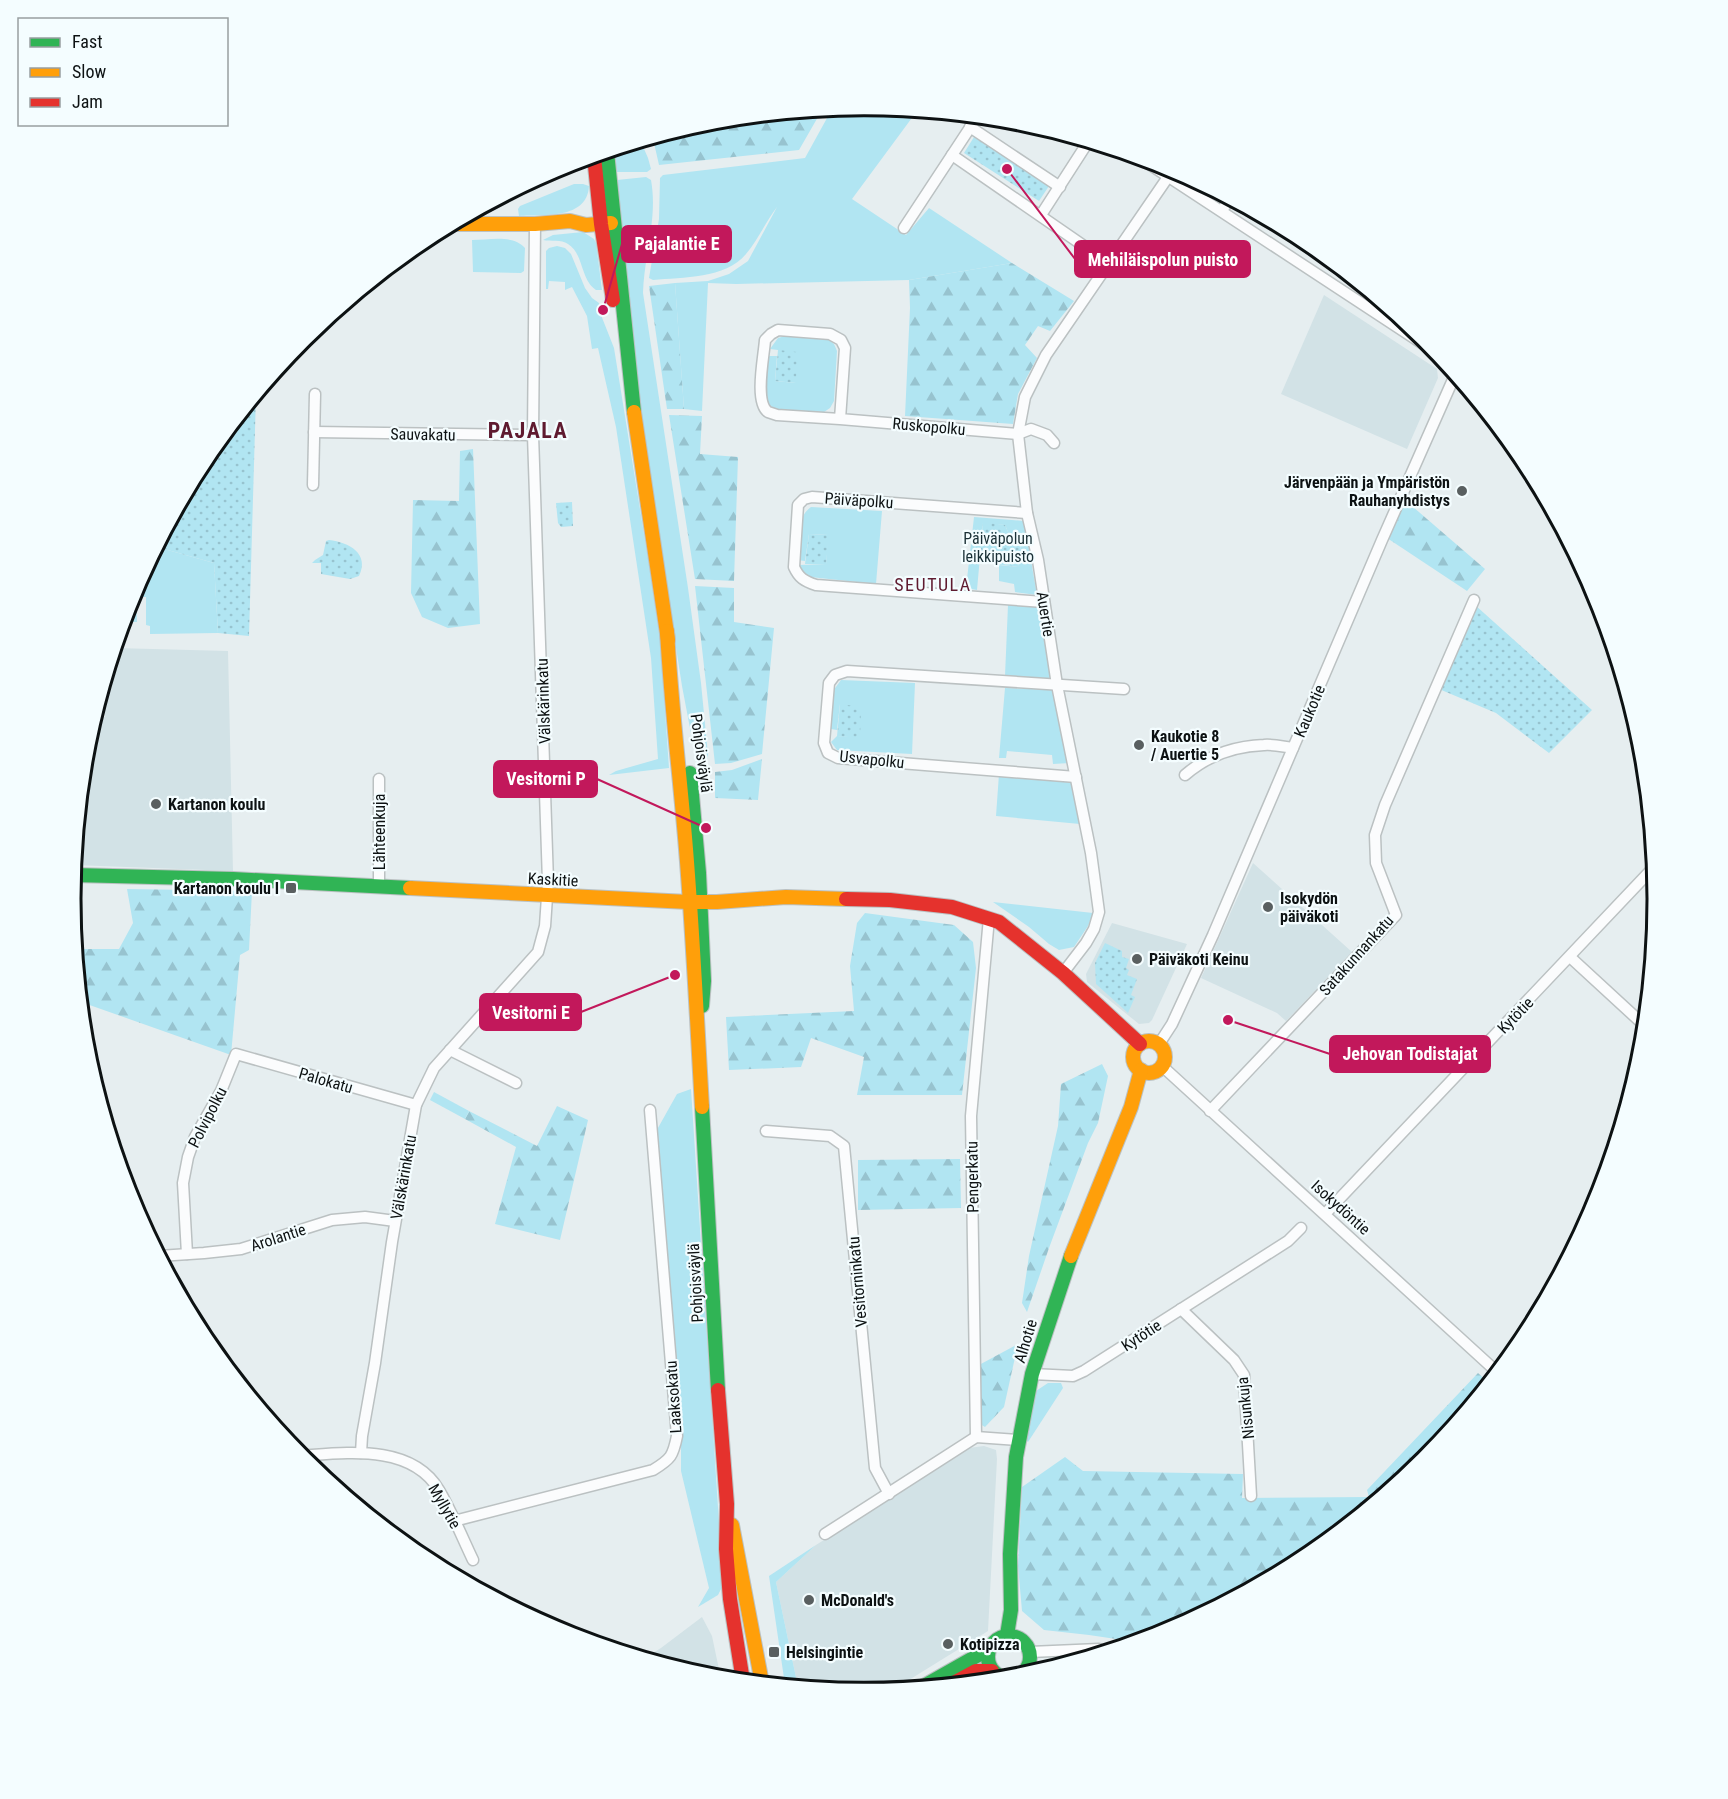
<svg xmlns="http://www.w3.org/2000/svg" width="1728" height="1799" viewBox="0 0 1728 1799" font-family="'Roboto Condensed',sans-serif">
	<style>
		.built { fill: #d2e2e6 }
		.grass { fill: #b1e5f2 }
		.forest { fill: url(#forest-firs) }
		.park { fill: url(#park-dots) }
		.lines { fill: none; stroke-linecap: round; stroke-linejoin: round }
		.street-casing { stroke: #bbc1c2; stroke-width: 13 }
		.fast-casing { stroke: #bbc1c2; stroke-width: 16 }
		.slow-casing { stroke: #bbc1c2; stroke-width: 16 }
		.jam-casing { stroke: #bbc1c2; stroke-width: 16 }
		.street { stroke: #fbfcfd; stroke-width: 10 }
		.fast { stroke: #30b455; stroke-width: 14 }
		.slow { stroke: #ff9f0a; stroke-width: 14 }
		.jam { stroke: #e5322d; stroke-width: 14 }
		.poi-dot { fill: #595f60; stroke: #f4fdff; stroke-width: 2 }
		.labels { text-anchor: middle; stroke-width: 4.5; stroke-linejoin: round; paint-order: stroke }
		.street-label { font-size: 16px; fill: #0d1213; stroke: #f4fdff }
		.poi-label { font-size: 16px; font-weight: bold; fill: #0d1213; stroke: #f4fdff; text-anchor: start }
		.park-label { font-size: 16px; fill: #1a3036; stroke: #f4fdff }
		.neighbourhood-label { font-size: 18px; letter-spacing: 1.5px; fill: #5f1b30; stroke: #f4fdff }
		.district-label { font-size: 22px; font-weight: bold; letter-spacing: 1.5px; fill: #5f1b30; stroke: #f4fdff }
		.rim { fill: none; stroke: #0d1213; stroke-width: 3 }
		.leader { fill: none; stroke: #c2185b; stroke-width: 2 }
		.callout-dot { fill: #c2185b; stroke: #f4fdff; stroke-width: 2 }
		.callout { fill: #c2185b; stroke: #c2185b; stroke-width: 2 }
		.callout-label { font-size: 18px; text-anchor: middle; font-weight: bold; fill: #fff }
	</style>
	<defs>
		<pattern id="forest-firs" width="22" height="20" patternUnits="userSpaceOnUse" patternTransform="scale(1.5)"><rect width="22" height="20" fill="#b1e5f2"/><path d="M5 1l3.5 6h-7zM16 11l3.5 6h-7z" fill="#97c3cf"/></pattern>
		<pattern id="park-dots" width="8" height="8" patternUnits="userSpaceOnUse" patternTransform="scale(1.5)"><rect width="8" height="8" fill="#b1e5f2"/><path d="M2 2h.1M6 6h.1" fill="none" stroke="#97c3cf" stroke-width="1.8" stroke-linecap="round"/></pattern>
	</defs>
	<rect width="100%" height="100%" fill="#e6eef0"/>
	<g class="built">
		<polygon points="1324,295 1437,369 1438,378 1407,449 1281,394"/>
		<polygon points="115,648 228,651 233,871 74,865 86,744 94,718 105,717 104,684"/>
		<polygon points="1253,863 1352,952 1286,1021 1277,1013 1201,978"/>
		<polygon points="1112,923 1187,944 1152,1020 1149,1023 1139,1024 1087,982 1086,974"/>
		<polygon points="984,1446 996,1450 997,1459 988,1631 896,1688 888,1691 864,1693 798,1687 776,1582 816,1545 969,1448"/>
		<polygon points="702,1617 712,1636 721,1679 709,1678 645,1658 661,1648"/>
	</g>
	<g class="grass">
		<path d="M 864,106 L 917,111 L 852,199 L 906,235 L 929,208 L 1012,263 L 909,280 L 736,284 L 708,283 L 702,411 L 684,409 L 675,283 L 708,281 L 729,274 L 748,261 L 777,207 C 766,221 758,240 746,254 C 725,279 683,277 653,280 L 649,278 L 659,219 L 660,178 L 663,175 L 805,158 L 832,109 Z"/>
		<polygon points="641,142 648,158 651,169 647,172 615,172 613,150"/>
		<path d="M 646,177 L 651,180 C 658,218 644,255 643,293 L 688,588 L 701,683 L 708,755 C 706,763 705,764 697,765 L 682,686 L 641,421 L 617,180 Z"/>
		<path d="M 574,184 L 583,184 L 589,186 C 587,220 544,214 519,216 L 518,209 L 520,206 Z"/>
		<path d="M 583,232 L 594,239 L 596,243 L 602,290 L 596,290 C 580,279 584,254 568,244 C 561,239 551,242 543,240 L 553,235 Z"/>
		<path d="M 472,240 C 489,240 513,234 525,248 L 524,271 L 521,273 L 473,272 Z"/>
		<polygon points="557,246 565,248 571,254 585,288 592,298 599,303 601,315 614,348 649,565 660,640 669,768 609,775 616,771 658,759 651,658 616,427 598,348 592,349 587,316 572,287 565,290 565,282 549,281 548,289 546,289 546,251 549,248"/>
		<polygon points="785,336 829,340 834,344 837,351 834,401 830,408 824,412 777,410 768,404 764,393 768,356 777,356 775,381 796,383 778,350 770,349 778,338"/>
		<path d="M 811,507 L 882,511 L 876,584 L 810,577 L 802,573 L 799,565 L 826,564 L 828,535 L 809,534 L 805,561 L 797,560 C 799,543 796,517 811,507 Z"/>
		<polygon points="974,517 1024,521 1037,595 1015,592 1014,584 999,581 999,565 1018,567 1021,544 1008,532 1005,525 983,523 977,590 966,588"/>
		<polygon points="157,547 214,563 218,633 150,634 150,626 146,625 146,597 136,597 137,622 133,622 132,594"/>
		<polygon points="1008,605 1038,607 1054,673 1049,680 1005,676"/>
		<polygon points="841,680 915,683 912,754 837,750 831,742 837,736 860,737 840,704 837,730 831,729 833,691"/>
		<polygon points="1005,688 1056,690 1070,763 1053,764 1052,755 1007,751 1006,758 999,758"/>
		<polygon points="999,774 1074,779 1080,824 996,816"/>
		<polygon points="993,902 1093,913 1088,926 1074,947 1059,950 1049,944 1029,927"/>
		<polygon points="691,1089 723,1585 718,1595 698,1607 709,1588 681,1471 681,1436 654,1135 677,1094"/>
		<polygon points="434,1092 469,1111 465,1119 430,1100"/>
		<polygon points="1048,1383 1061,1383 1063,1388 1028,1442 1026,1440 1036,1391"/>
		<polygon points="816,1545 776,1582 798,1687 785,1685 769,1576"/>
	</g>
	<g class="forest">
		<polygon points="822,110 799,150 659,165 654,143 651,139 710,121"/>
		<polygon points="1012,263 1074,301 1050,331 1038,326 1025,345 1037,358 1018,394 1013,424 905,416 910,308 909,280"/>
		<polygon points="675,283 684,409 667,409 649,286"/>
		<polygon points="669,415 702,416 700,454 738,457 734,581 695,579"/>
		<polygon points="473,449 480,624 448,628 422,617 411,593 413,500 459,501 460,451"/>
		<polygon points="1405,500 1485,569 1467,591 1387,538"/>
		<polygon points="695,586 734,588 734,622 774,628 762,754 731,763 715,764"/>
		<polygon points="762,759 758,800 715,798 715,772 732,770"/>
		<polygon points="127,889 252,891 249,950 240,955 231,1055 81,1002 75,949 119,949 133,923"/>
		<polygon points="865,913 954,925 973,942 976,968 962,1095 857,1095 864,1057 811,1038 801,1067 729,1070 726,1017 854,1011 850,966 857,923"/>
		<polygon points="1102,1064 1108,1076 1098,1123 1088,1143 1049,1248 1027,1312 1022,1303 1029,1256 1058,1126 1061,1084"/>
		<polygon points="557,1106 588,1120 560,1240 495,1224 516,1147 465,1119 469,1111 537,1146"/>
		<polygon points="960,1159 961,1208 858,1210 858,1160"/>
		<polygon points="1018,1344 1004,1407 985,1427 980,1424 979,1365"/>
		<polygon points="1478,1373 1489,1383 1425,1461 1305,1559 1167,1633 1136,1642 1089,1635 1044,1630 1022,1611 1018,1566 1022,1487 1065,1457 1083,1471 1243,1474 1242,1498 1369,1497 1367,1490"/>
	</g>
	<g class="park">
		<polygon points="974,137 1049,186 1039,201 964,153"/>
		<polygon points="778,350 797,352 796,383 775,381"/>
		<polygon points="256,395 249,636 218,633 214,563 157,547 204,458"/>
		<polygon points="572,502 573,526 561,527 558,523 556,503"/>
		<polygon points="983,522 1005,525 1008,532 1021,544 1018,567 980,562"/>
		<polygon points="809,534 829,535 826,564 805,564"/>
		<path d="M 329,540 C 349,542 370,554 359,576 L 350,579 L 321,574 L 321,563 L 312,563 L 315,560 L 323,555 L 326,541 Z"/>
		<polygon points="1475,605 1592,710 1549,753 1496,713 1439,689"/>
		<polygon points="840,704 861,707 860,738 837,736"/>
		<polygon points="1105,943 1122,951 1122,957 1129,959 1126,968 1129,970 1127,975 1137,979 1131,995 1135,997 1128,1013 1096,984 1095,963"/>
	</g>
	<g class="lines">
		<g class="street-casing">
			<g id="street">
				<polyline points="970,127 1060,187"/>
				<polyline points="952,155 1110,264"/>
				<polyline points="1140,158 1437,353"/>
				<polyline points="1222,211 1229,199"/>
				<polyline points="1041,215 1088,142"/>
				<polyline points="904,228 977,117"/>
				<polyline points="1371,309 1377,299"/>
				<path d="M 840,419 L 845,348 L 841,340 L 830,334 L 778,330 L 771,334 L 765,340 C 764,356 754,402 768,412 C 768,412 777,415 777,415 L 840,419 L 1018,434 L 1031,429 L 1047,435 L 1054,443"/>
				<polyline points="314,432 533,435"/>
				<polyline points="313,485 315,394"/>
				<path d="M 1027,513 L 812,497 L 804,499 L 798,505 L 794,567 C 799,578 804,581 816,585 L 1044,602"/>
				<path d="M 1185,775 C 1207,756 1235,746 1264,745 C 1273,744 1284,747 1293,748"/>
				<polyline points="1076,777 838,758 828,753 824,743 829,683 835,675 847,671 1124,689"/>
				<polyline points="379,886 379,779"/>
				<polyline points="1570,957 1645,1026"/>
				<polyline points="1063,973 1086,943 1094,929 1099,912 1091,853 1057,685 1038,560 1027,513 1018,434 1025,397 1046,355 1168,177"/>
				<polyline points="1159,1044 1172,1024 1213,935 1382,540 1455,375"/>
				<polyline points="450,1050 516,1083"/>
				<polyline points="1162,1066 1497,1372"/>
				<polyline points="1210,1111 1396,915 1376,863 1375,835 1385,805 1474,600"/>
				<polyline points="766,1131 830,1136 844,1146 875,1468 889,1494"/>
				<polyline points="1325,1214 1654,867"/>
				<polyline points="187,1254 183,1183 188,1157 195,1137 221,1091 236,1054 416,1105"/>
				<polyline points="159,1256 204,1253 241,1249 332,1220 365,1217 395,1221"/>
				<polyline points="1181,1309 1234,1360 1244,1375 1251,1496"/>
				<polyline points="1032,1374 1073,1376 1084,1371 1288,1241 1301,1228"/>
				<polyline points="976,1437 971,1116 989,918"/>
				<polyline points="361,1453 362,1436 375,1363 392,1242 416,1105 434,1068 538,952 545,926 548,882 533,435 535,224"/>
				<path d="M 299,1456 C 345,1453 411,1443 439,1490 C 452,1512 462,1537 473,1560"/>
				<path d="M 454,1521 L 653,1470 C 671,1459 673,1456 677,1436 L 650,1110"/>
				<polyline points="825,1534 976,1437 1019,1440"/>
				<polyline points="1030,1652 1099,1649"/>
			</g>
		</g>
		<g class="fast-casing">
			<g id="fast">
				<polyline points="607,152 634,412"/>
				<polyline points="690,773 699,873 704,981 702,1006"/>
				<polyline points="73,875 233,879 410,888"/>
				<polyline points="702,1107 718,1390"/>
				<polyline points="1007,1635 1011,1610 1010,1554 1016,1457 1032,1374 1071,1256"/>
				<circle cx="1009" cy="1657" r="21"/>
				<polyline points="922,1687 989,1649"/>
			</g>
		</g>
		<g class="slow-casing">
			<g id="slow">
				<polyline points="453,224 535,224 570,221 586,225 611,223"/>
				<polyline points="634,412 668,640"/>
				<path d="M 667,631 C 671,704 680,776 686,849 C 693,935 697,1021 702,1107"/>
				<polyline points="410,888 688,902 717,902 786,897 846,899"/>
				<circle cx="1149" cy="1057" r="16"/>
				<polyline points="1071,1256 1131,1107 1141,1070"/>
				<polyline points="732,1525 762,1683"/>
			</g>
		</g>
		<g class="jam-casing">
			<g id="jam">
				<polyline points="594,156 601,224 613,300"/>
				<polyline points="846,899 890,900 952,907 999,922 1063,973 1140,1044"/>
				<polyline points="718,1390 727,1504 726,1549 730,1599 743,1681"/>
				<polyline points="950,1685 976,1671 992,1671"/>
			</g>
		</g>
		<use href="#street" class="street"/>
		<use href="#fast" class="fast"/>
		<use href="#slow" class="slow"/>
		<use href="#jam" class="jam"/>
	</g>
	<g class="poi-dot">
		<circle cx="1462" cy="491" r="6"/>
		<circle cx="1139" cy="745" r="6"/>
		<circle cx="156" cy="804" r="6"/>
		<rect x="285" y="882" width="12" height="12" rx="3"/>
		<circle cx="1268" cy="907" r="6"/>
		<circle cx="1137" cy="959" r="6"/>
		<circle cx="809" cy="1600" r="6"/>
		<circle cx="948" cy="1644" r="6"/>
		<rect x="768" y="1646" width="12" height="12" rx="3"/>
	</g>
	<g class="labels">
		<g class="street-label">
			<text transform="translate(929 426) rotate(5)" y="6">Ruskopolku</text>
			<text transform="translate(423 434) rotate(1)" y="6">Sauvakatu</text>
			<text transform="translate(859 500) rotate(4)" y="6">Päiväpolku</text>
			<text transform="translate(1046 614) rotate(81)" y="6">Auertie</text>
			<text transform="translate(543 701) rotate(-92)" y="6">Välskärinkatu</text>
			<text transform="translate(1309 711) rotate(-67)" y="6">Kaukotie</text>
			<text transform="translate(702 753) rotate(82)" y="6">Pohjoisväylä</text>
			<text transform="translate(872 759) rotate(6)" y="6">Usvapolku</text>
			<text transform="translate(379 832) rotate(-90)" y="6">Lähteenkuja</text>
			<text transform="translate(553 879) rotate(3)" y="6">Kaskitie</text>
			<text transform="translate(1356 955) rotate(-48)" y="6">Satakunnankatu</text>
			<text transform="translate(1515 1015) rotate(-46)" y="6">Kytötie</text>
			<text transform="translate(326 1080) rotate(16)" y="6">Palokatu</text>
			<text transform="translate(207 1117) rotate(-63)" y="6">Polvipolku</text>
			<text transform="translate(403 1177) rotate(-80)" y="6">Välskärinkatu</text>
			<text transform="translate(972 1177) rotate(-91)" y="6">Pengerkatu</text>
			<text transform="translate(1341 1207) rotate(42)" y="6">Isokydöntie</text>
			<text transform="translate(278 1237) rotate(-18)" y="6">Arolantie</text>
			<text transform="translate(857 1282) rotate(-95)" y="6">Vesitorninkatu</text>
			<text transform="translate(695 1283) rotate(-93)" y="6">Pohjoisväylä</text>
			<text transform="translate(1141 1335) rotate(-33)" y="6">Kytötie</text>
			<text transform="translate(1025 1341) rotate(-73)" y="6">Alhotie</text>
			<text transform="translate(673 1397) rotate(-94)" y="6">Laaksokatu</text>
			<text transform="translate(1245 1408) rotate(-96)" y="6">Nisunkuja</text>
			<text transform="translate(445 1506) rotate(60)" y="6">Myllytie</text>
		</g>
		<g class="poi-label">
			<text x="1450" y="488" text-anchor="end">Järvenpään ja Ympäristön<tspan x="1450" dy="18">Rauhanyhdistys</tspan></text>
			<text x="1151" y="742">Kaukotie 8<tspan x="1151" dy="18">/ Auertie 5</tspan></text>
			<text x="168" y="810">Kartanon koulu</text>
			<text x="279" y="894" text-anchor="end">Kartanon koulu I</text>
			<text x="1280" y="904">Isokydön<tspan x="1280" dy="18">päiväkoti</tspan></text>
			<text x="1149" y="965">Päiväkoti Keinu</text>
			<text x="821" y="1606">McDonald's</text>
			<text x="960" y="1650">Kotipizza</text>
			<text x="786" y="1658">Helsingintie</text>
		</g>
		<g class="park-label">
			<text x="998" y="544">Päiväpolun<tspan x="998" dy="18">leikkipuisto</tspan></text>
		</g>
		<g class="neighbourhood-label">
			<text x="933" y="591">SEUTULA</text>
		</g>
		<g class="district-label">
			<text x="528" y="438">PAJALA</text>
		</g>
	</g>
	<path d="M0 0H1728V1799H0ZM81 899a783 783 0 1 1 1566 0a783 783 0 1 1-1566 0Z" fill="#f4fdff" fill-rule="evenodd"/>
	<path class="rim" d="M81 899a783 783 0 1 1 1566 0a783 783 0 1 1-1566 0Z"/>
	<path class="leader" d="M603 310L622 244M1007 169L1075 259M706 828L597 779M675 975L581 1012M1228 1020L1330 1054"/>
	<g class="callout-dot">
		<circle cx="603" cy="310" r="6"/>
		<circle cx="1007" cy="169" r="6"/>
		<circle cx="706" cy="828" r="6"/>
		<circle cx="675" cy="975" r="6"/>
		<circle cx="1228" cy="1020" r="6"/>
	</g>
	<g class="callout">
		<rect x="622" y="226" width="109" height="36" rx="6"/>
		<rect x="1075" y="241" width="175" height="36" rx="6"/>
		<rect x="494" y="761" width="103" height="36" rx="6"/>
		<rect x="480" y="994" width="101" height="36" rx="6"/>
		<rect x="1330" y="1036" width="160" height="36" rx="6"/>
	</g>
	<g class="callout-label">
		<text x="677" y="250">Pajalantie E</text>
		<text x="1163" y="266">Mehiläispolun puisto</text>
		<text x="546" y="785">Vesitorni P</text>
		<text x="531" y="1019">Vesitorni E</text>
		<text x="1410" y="1060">Jehovan Todistajat</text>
	</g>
	<rect x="18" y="18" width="210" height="108" fill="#f4fdff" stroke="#989fa1" stroke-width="1.5"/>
	<rect x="30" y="38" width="30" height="9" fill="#30b455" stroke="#989fa1" stroke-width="1.5"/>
	<text x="72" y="48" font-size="18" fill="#0d1213">Fast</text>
	<rect x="30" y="68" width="30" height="9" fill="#ff9f0a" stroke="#989fa1" stroke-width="1.5"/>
	<text x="72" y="78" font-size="18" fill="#0d1213">Slow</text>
	<rect x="30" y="98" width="30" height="9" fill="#e5322d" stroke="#989fa1" stroke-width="1.5"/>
	<text x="72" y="108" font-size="18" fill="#0d1213">Jam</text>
</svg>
